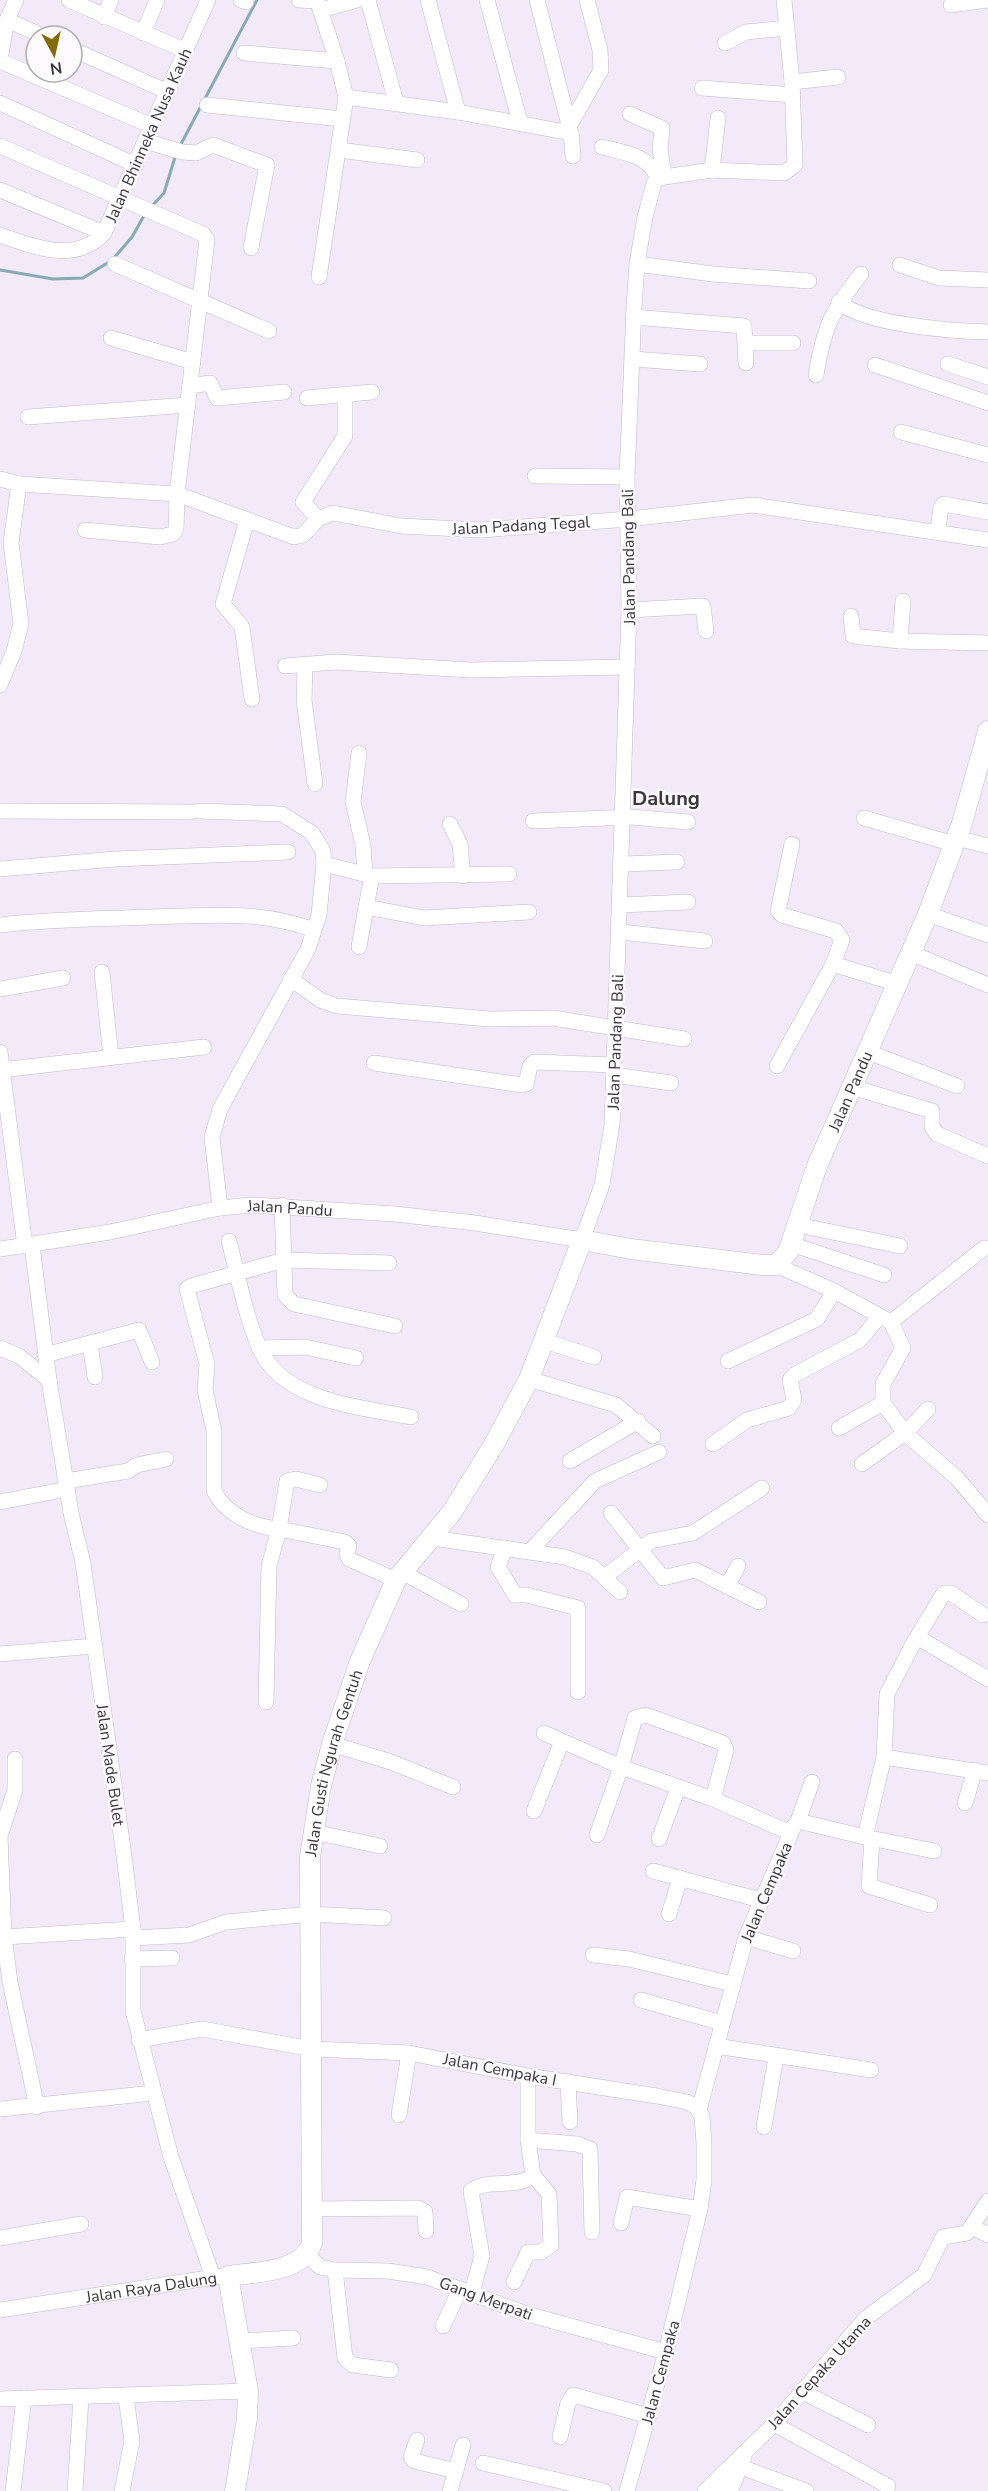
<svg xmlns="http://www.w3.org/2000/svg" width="988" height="2491" viewBox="0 0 988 2491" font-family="'Nunito Sans',sans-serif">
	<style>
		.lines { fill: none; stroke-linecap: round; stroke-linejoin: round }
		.stream { stroke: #88aab3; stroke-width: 3 }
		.minor-casing { stroke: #c2bac9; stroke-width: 16 }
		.major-casing { stroke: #c2bac9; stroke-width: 21 }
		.minor { stroke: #fff; stroke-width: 15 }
		.major { stroke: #fff; stroke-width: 20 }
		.labels { text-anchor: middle; stroke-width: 5; stroke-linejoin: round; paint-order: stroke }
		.street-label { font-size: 16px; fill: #3a373d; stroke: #fcfafd }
		.quarter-label { font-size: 20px; font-weight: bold; fill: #3a373d; stroke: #fcfafd }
	</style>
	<rect width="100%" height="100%" fill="#f2eaf9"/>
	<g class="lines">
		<g class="stream">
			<polyline points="180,146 257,0"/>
			<polyline points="151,207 164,193 176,154"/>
			<polyline points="114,258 132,237 145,214"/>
			<polyline points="0,270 53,279 83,278 109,262"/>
		</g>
		<g class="minor-casing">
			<g id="minor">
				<polyline points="69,0 184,50"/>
				<polyline points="241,0 246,2"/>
				<polyline points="299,0 317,1"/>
				<polyline points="317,0 337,61 346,97 319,277"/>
				<polyline points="368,0 396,102"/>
				<polyline points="428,0 458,112"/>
				<polyline points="487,0 520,122"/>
				<polyline points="951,5 988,0"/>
				<polyline points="321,10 357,0"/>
				<polyline points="104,17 111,0"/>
				<polyline points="7,20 43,36"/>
				<polyline points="143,33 157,0"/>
				<polyline points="725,43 746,32 787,28"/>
				<polyline points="72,49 168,92"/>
				<polyline points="244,53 337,61"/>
				<polyline points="0,59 7,20 16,0"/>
				<polyline points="0,61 152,126"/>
				<polyline points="792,82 838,77"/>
				<polyline points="702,88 793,95"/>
				<polyline points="346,97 458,112 571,133 537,0"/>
				<polyline points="0,103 136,165"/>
				<polyline points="207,105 342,119"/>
				<polyline points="630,114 662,128 660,149 664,175"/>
				<polyline points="571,123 601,70 600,50 587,0"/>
				<polyline points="571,133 573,156"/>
				<polyline points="145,141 182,152 196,153 213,145 267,165 251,248"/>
				<polyline points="0,146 203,234 207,240 177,494 176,529 173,534 160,537 85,530"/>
				<path d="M 602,147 C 625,153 647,154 658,178"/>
				<polyline points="339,150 417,160"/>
				<polyline points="712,170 718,118"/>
				<polyline points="0,190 104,233"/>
				<path d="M 0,235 C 34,247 76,264 104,233 L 208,0"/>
				<polyline points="115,264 269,331"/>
				<polyline points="637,264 713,274 809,281"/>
				<polyline points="900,265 939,278 988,280"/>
				<path d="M 839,302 C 865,325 953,331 988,332"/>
				<polyline points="633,317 744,326 746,363"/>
				<polyline points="111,338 193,362"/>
				<polyline points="746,343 793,343"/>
				<polyline points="633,359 700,364"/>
				<polyline points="948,364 988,377"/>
				<polyline points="875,365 988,403"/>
				<path d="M 816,375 C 824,327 831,312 861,274"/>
				<polyline points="190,386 210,383 217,398 284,392"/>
				<polyline points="307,398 372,392"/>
				<polyline points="28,417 188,405"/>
				<polyline points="901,432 988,455"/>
				<polyline points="535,476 627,477"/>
				<polyline points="0,479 19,484 177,494 294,537 303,535 318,519 333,513 401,526 481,530 629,519 753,505 988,540"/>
				<polyline points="318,519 303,502 345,436 345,395"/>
				<polyline points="247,520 223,604 242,627 252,699"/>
				<polyline points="938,529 941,507 944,504 988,512"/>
				<polyline points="629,610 703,606 706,631"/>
				<polyline points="851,616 853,636 900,641 988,643"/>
				<polyline points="900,641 903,601"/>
				<polyline points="305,665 304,700 315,784"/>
				<polyline points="285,666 336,662 471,670 627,667"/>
				<polyline points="0,685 14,651 21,624 11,543 19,484"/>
				<polyline points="359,753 353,802 363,845 365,874"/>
				<polyline points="0,811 191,812"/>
				<polyline points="199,811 282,814 312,833 323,851 324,864 319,915 308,949 220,1109 212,1137 220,1208"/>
				<polyline points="864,818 954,844"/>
				<polyline points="533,821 631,817 688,822"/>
				<polyline points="450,824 460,844 463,876"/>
				<polyline points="957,838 988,846"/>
				<polyline points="324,864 372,876 509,874"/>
				<polyline points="623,864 677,862"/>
				<polyline points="0,869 115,859 288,852"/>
				<polyline points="372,876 366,907 424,918 529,912"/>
				<polyline points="620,905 688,902"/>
				<polyline points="928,914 988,935"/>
				<path d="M 0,925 C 50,919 100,919 151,917 C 210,916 257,909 314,930"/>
				<polyline points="620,932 705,941"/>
				<polyline points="359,947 366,907"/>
				<polyline points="911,953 988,985"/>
				<polyline points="833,964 898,984"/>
				<polyline points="102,972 111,1057"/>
				<polyline points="291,979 320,1000 337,1006 490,1019 553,1018 684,1039"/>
				<polyline points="0,989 63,978"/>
				<polyline points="0,1052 25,1246"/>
				<polyline points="868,1052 957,1086"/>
				<polyline points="374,1063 522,1085 526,1084 530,1066 534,1062 614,1065"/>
				<polyline points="777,1066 833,964 842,940 836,931 782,915 778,911 792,844"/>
				<polyline points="0,1070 204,1047"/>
				<polyline points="614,1075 671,1083"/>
				<polyline points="852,1087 932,1111 932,1127 937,1134 988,1156"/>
				<polyline points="282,1205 285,1295 294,1304 395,1326"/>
				<polyline points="798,1225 900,1246"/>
				<path d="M 229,1241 C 238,1276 245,1314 259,1347 C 282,1402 361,1407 411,1417"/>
				<polyline points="791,1244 884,1275"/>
				<polyline points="32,1245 49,1380 71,1513 83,1563 124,1856 133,1929 133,2011 171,2157 213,2277"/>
				<path id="s1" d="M 0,1249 L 110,1232 L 220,1208 L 252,1205 L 395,1214 L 475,1223 L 582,1240 L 602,1185 L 612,1125 L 629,610 L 627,477 L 634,307 L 637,264 L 645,217 L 654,183 L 658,178 L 712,170 L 784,173 L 795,165 L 792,82 L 784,0"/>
				<polyline points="776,1265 834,1291 891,1322 903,1348 883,1384 883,1403 905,1433 957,1478 988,1515"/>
				<polyline points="891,1322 984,1248"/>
				<polyline points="545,1341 594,1357"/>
				<polyline points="90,1344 95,1377"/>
				<polyline points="0,1348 19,1356 49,1380"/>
				<polyline points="259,1348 305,1347 356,1358"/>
				<polyline points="45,1355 139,1330 152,1362"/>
				<polyline points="728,1361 817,1319 834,1291"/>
				<polyline points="529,1379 616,1405 653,1436"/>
				<polyline points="839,1428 883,1403"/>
				<polyline points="713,1444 747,1420 789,1408 794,1400 790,1380 794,1375 860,1340 880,1316"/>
				<polyline points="570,1461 638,1421"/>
				<polyline points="862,1464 905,1433 928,1409"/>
				<polyline points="66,1481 128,1471 137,1465 166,1459"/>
				<path d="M 320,1485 L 296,1479 L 287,1481 L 279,1529 C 254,1527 226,1515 214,1491 L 214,1431 L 205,1390 L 207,1364 L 187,1289 L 191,1286 L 284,1260 L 389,1263"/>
				<polyline points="0,1502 68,1489"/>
				<polyline points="611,1513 663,1578 695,1570 759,1602"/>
				<polyline points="432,1538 565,1557 593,1567 620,1592"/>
				<polyline points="505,1548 498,1567 515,1595 527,1595 578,1608 578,1692"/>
				<polyline points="531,1550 595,1481 659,1452"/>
				<polyline points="402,1572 461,1604"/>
				<polyline points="606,1576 651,1541 693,1533 762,1488"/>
				<polyline points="727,1586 738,1566"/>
				<polyline points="917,1637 944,1593 951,1593 983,1615"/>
				<polyline points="0,1654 94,1646"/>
				<polyline points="266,1702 269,1566 279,1529 345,1542 349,1546 347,1554 349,1559 396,1580"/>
				<polyline points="544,1733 562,1741"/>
				<polyline points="332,1744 391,1762 453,1787"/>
				<polyline points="884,1757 988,1773"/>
				<polyline points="15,1759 15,1790 0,1836 4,1937 10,1982 37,2107"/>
				<polyline points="713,1799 726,1750 723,1743 646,1715 635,1718 621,1767 713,1799 791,1833"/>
				<polyline points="965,1803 975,1770"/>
				<polyline points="534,1811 562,1741 621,1767 597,1835"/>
				<polyline points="798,1821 812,1782"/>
				<polyline points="314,1832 380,1846"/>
				<polyline points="865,1837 934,1851"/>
				<polyline points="659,1839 678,1788"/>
				<polyline points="872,1839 869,1886 930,1905"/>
				<polyline points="653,1871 760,1900"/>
				<polyline points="669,1914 680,1878"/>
				<polyline points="4,1937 133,1929"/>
				<polyline points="746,1937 793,1951"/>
				<polyline points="133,1938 189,1935 226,1922 311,1914 384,1918"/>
				<polyline points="593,1955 629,1959 732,1984"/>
				<polyline points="132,1959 172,1958"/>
				<polyline points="641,2000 722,2023"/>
				<polyline points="139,2040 202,2029 312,2049 409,2053 528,2076 657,2096 687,2102 696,2107 702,2116 704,2143 704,2180 700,2209 666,2352 627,2491"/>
				<polyline points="716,2046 871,2070"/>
				<polyline points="568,2082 570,2122"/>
				<polyline points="0,2109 153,2093"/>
				<polyline points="699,2110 746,1937 794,1826 798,1821 865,1837 884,1757 887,1694 914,1642 917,1637 988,1679"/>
				<polyline points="399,2115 409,2053"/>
				<polyline points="764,2127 776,2057"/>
				<polyline points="528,2140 577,2144 590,2149 592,2232"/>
				<polyline points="312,2209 418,2208 425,2212 426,2231"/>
				<polyline points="621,2223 627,2197 700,2209"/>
				<polyline points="972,2227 988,2235"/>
				<polyline points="0,2238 81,2224"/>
				<polyline points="307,2255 320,2267 335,2270 388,2271 427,2277 527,2314 666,2352"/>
				<polyline points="335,2270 345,2358 353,2365 391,2370"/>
				<polyline points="514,2282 528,2252 541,2252 551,2245 549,2194 533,2175"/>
				<path d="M 472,2292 L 482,2256 L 471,2191 C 487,2177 518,2190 533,2175 L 528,2140 L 528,2076"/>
				<path id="s2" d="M 0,2310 L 222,2276"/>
				<polyline points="443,2326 460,2289"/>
				<polyline points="241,2341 293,2338"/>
				<polyline points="801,2391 868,2425"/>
				<polyline points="0,2399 248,2391"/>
				<polyline points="774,2424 888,2486"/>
				<polyline points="560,2437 568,2403 573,2395 649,2416"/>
				<polyline points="417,2440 411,2457 414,2461 456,2471"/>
				<polyline points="483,2463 604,2491"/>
				<polyline points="741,2467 806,2491"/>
				<polyline points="707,2490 732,2487 744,2458"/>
				<polyline points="13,2491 24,2398"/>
				<polyline points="75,2491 81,2398"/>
				<polyline points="122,2491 132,2441 126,2397"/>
				<polyline points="450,2491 463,2445"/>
				<polyline points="705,2491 774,2424 866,2318 924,2275 943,2237 967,2233 988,2201"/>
			</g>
		</g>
		<g class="major-casing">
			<g id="major">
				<path id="s3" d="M 235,2491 L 247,2418 L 248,2391 L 228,2276 C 255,2272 302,2273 312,2243 L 310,1857 L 321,1786 L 332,1744 L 360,1661 L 396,1580 L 452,1512 L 493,1446 L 529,1379 L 582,1240 L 631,1249 L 762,1265 L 776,1265 L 788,1252 L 817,1166 L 928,914 L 962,823 L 988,731"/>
			</g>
		</g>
		<use href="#minor" class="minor"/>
		<use href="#major" class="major"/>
	</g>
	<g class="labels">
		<g class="street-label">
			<text transform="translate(148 135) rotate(-66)" y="6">Jalan Bhinneka Nusa Kauh</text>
			<text transform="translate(521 525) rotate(-3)" y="6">Jalan Padang Tegal</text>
			<text transform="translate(628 557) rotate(-91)" y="6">Jalan Pandang Bali</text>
			<text transform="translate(615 1042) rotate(-88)" y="6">Jalan Pandang Bali</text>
			<text dy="6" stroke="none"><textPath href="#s3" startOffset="1767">Jalan Pandu</textPath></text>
			<text dy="6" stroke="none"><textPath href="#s1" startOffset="294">Jalan Pandu</textPath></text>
			<text dy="6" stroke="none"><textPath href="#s3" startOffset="796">Jalan Gusti Ngurah Gentuh</textPath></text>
			<text transform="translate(111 1765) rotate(82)" y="6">Jalan Made Bulet</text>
			<text transform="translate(766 1892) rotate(-67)" y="6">Jalan Cempaka</text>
			<text transform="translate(500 2069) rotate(11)" y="6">Jalan Cempaka I</text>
			<text dy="6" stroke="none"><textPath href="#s2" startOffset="153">Jalan Raya Dalung</textPath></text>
			<text transform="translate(486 2298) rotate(20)" y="6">Gang Merpati</text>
			<text transform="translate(660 2372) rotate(-75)" y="6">Jalan Cempaka</text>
			<text transform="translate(819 2372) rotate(-48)" y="6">Jalan Cepaka Utama</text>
		</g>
		<g class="quarter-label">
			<text x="666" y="805">Dalung</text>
		</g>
	</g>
	<g transform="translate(54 54) rotate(172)"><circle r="28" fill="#fcfafd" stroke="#aeacb0" stroke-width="1.5"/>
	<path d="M0-4.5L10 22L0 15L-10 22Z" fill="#856b07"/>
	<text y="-9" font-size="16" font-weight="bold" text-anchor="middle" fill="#3a373d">N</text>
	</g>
</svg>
